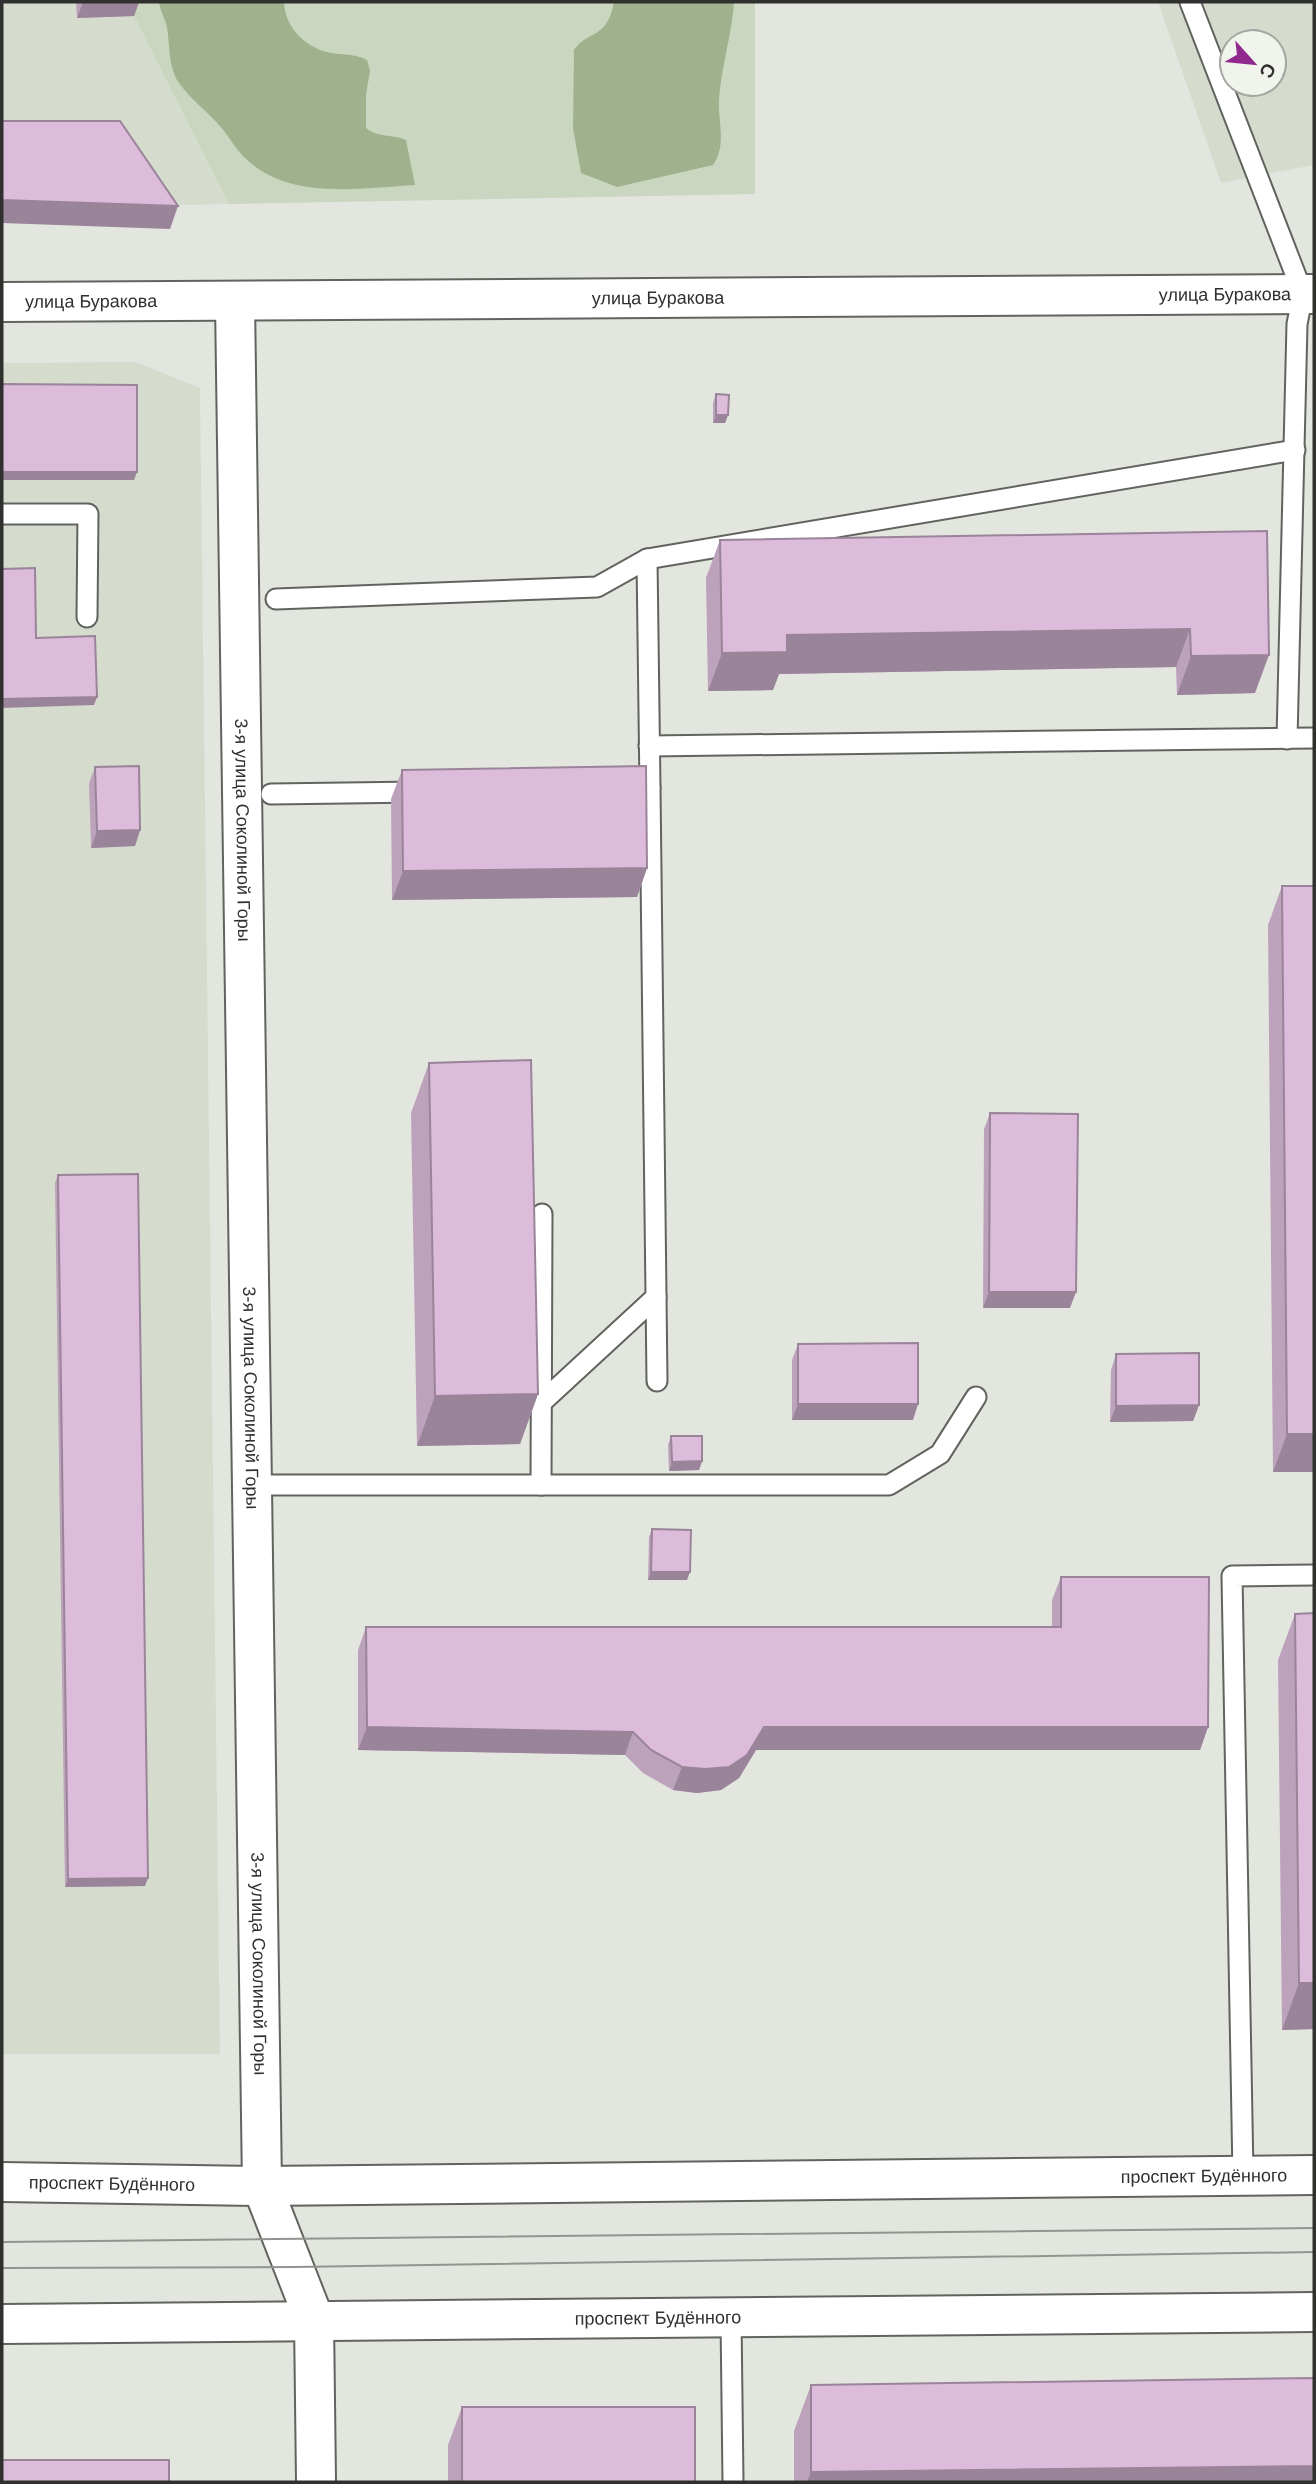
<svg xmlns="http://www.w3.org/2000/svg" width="1316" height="2484" viewBox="0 0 1316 2484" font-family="Arial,sans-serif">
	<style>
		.built { fill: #d5dcce; fill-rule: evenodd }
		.green { fill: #cad6bf }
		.forest { fill: #9fb18d }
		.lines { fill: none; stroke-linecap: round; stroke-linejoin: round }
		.service-casing { stroke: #61645e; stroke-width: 23 }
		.minor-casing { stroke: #61645e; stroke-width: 42 }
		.tertiary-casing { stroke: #61645e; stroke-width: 42 }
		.secondary-casing { stroke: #61645e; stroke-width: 42 }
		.service { stroke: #fff; stroke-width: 19 }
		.minor { stroke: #fff; stroke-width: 38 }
		.tertiary { stroke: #fff; stroke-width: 38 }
		.secondary { stroke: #fff; stroke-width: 38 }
		.tram { stroke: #92948f; stroke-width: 2 }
		.wall { fill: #bda2bb }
		.shaded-wall { fill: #9a8499 }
		.building { fill: #dcbcda; stroke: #9a8499; stroke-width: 2 }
		.labels { text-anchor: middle; stroke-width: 6; stroke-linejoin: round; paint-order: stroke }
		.street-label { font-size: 18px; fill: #30312e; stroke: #f0f4ed }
	</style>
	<rect width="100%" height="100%" fill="#e3e6df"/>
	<g class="built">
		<polygon points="2,2 133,2 134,16 229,204 2,209"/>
		<path d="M 1158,2 L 1314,2 L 1314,165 L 1221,183 ZM 1232,42 L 1274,42 L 1274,84 L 1232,84 Z"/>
		<polygon points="136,362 200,388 220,2054 2,2054 2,363"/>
	</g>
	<polygon class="green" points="133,2 755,2 755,194 229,204 134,16"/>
	<g class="forest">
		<path d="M 159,2 L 284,2 C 285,25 301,43 323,51 C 338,56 352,52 367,60 L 370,71 L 366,94 L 366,128 C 378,138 392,134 406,140 L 415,185 C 360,188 290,201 246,159 C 236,150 229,136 220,126 C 207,111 191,100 179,83 C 168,67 170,45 167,27 C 165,18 160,11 159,2 Z"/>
		<path d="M 614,2 L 734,2 C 732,35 721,67 719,100 C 718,123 727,145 713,165 L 617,187 L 581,173 L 573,128 L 574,50 C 589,29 607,40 614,2 Z"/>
	</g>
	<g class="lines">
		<g class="service-casing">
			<g id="service">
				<polyline points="1190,2 1303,294 1297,324 1287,739"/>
				<polyline points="2,514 88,514 87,617"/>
				<polyline points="276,599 597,587 647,559 1295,450"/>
				<polyline points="649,746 1314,738"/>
				<polyline points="621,788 650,788 647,559"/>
				<polyline points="650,788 657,1381"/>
				<polyline points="271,794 419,792"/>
				<polyline points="541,1403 656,1297"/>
				<polyline points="252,1485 889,1485 940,1454 976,1397"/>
				<polyline points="541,1485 542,1214"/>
				<polyline points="1243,2174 1232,1576 1314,1575"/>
				<polyline points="731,2318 733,2482"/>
			</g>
		</g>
		<g class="minor-casing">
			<g id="minor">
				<path id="s1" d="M 235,302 L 262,2186 L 314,2319 L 316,2482"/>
			</g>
		</g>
		<g class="tertiary-casing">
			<g id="tertiary">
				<path id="s2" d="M 2,302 L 1314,294"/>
			</g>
		</g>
		<g class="secondary-casing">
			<g id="secondary">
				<path id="s3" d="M 2,2182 L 262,2186 L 1314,2175"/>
				<path id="s4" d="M 2,2324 L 1314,2312"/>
			</g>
		</g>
		<use href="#service" class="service"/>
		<use href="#minor" class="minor"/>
		<use href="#tertiary" class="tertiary"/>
		<use href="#secondary" class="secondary"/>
		<g class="tram">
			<polyline points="2,2242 1314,2228"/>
			<polyline points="2,2268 294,2267 1314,2252"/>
		</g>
	</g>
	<g class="wall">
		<polygon points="76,2 139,2 134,16 77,18"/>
		<polygon points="716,394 728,415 725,423 713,423 713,403"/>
		<polygon points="1267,531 1255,693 1177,695 1176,667 779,674 773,690 708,691 706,578 720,540"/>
		<polygon points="95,767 140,830 135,846 91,848 89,783"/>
		<polygon points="402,770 647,868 637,897 392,900 391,799"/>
		<polygon points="1282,886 1314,886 1314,1472 1273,1472 1268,925"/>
		<polygon points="429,1063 538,1394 520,1444 417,1446 411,1113"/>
		<polygon points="990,1113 1070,1308 983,1308 984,1129"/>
		<polygon points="58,1175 145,1886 65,1887 55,1183"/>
		<polygon points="798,1344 913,1420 792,1420 792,1360"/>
		<polygon points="1116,1354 1199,1405 1193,1421 1110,1422 1111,1370"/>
		<polygon points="671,1436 702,1461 699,1470 669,1471 668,1445"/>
		<polygon points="652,1529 687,1580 648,1580 649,1537"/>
		<polygon points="1061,1577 1208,1727 1200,1750 756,1750 739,1778 721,1790 697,1793 673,1790 643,1773 625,1755 358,1750 358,1650 366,1627 1052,1627 1052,1600"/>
		<polygon points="1314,1613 1314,2029 1282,2030 1278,1660 1295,1614"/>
		<polygon points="811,2385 1314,2482 794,2482 794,2431"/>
		<polygon points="462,2407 695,2482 448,2482 448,2445"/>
	</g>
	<g class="shaded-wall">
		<polygon points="83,2 139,2 134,16 77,18"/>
		<polygon points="2,200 178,206 170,229 2,223"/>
		<polygon points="716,415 728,415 725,423 713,423"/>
		<polygon points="2,472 137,472 134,480 2,480"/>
		<polygon points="1190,629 1176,667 779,674 773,690 708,691 722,653 787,635"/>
		<polygon points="1269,655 1255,693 1177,695 1191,656"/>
		<polygon points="97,697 94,705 2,708 2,699"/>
		<polygon points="140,830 135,846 91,848 97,831"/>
		<polygon points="647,868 637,897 392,900 403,871"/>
		<polygon points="989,1292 1076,1292 1070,1308 983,1308"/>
		<polygon points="538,1394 520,1444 417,1446 435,1396"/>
		<polygon points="798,1404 918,1404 913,1420 792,1420"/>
		<polygon points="1199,1405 1193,1421 1110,1422 1116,1406"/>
		<polygon points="1287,1434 1314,1434 1314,1472 1273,1472"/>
		<polygon points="702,1461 699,1470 669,1471 672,1462"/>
		<polygon points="651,1572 690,1572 687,1580 648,1580"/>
		<polygon points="367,1727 633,1732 625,1755 358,1750"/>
		<polygon points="764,1727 1208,1727 1200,1750 756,1750 739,1778 721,1790 697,1793 673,1790 682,1767"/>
		<polygon points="148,1878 145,1886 65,1887 68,1879"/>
		<polygon points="1299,1983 1314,1983 1314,2029 1282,2030"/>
		<polygon points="1314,2466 1314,2482 807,2482 811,2472"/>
	</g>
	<g class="building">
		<polygon points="2,121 120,121 178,206 2,200"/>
		<polygon points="2,384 137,385 137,472 2,472"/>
		<polygon points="716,394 729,395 728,415 716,415"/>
		<polygon points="1267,531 1269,655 1191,656 1190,629 787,635 787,652 722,653 720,540"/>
		<polygon points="35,568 36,638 95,636 97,697 2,699 2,569"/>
		<polygon points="139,766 140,830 97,831 95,767"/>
		<polygon points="646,766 647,868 403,871 402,770"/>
		<polygon points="1282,886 1314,886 1314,1434 1287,1434"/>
		<polygon points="531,1060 538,1394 435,1396 429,1063"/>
		<polygon points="990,1113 1078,1114 1076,1292 989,1292"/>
		<polygon points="138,1174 148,1878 68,1879 58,1175"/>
		<polygon points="918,1343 918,1404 798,1404 798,1344"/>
		<polygon points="1199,1353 1199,1405 1116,1406 1116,1354"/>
		<polygon points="671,1436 702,1436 702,1461 672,1462"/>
		<polygon points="652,1529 691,1530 690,1572 651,1572"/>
		<polygon points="1061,1577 1209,1577 1208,1727 764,1727 747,1755 729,1767 705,1769 682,1767 651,1750 633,1732 367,1727 366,1627 1061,1627"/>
		<polygon points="1314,1613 1314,1983 1299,1983 1295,1614"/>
		<polygon points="1314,2378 1314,2466 811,2472 811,2385"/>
		<rect x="462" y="2407" width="233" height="75"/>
		<rect x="2" y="2460" width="167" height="22"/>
	</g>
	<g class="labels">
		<g class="street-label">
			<text dy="6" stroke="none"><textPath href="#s2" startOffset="1223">улица Буракова</textPath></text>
			<text dy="6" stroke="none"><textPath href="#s2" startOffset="656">улица Буракова</textPath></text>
			<text dy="6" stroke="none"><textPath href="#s2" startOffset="89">улица Буракова</textPath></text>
			<text dy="6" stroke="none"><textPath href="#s1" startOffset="528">3-я улица Соколиной Горы</textPath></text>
			<text dy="6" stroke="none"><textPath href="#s1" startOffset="1096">3-я улица Соколиной Горы</textPath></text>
			<text dy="6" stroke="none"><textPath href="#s1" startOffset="1662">3-я улица Соколиной Горы</textPath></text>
			<text dy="6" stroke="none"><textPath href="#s3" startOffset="1202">проспект Будённого</textPath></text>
			<text dy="6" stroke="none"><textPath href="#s3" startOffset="110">проспект Будённого</textPath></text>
			<text dy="6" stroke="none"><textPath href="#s4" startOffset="656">проспект Будённого</textPath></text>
		</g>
	</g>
	<rect width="1316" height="2484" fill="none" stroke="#30312e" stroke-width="7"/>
	<g transform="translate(1253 63) rotate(117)"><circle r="33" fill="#f0f4ed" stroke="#a3a6a1" stroke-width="2"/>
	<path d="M0-5L12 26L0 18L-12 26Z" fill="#90298e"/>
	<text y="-10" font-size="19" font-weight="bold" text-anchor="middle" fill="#30312e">С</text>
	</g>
</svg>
